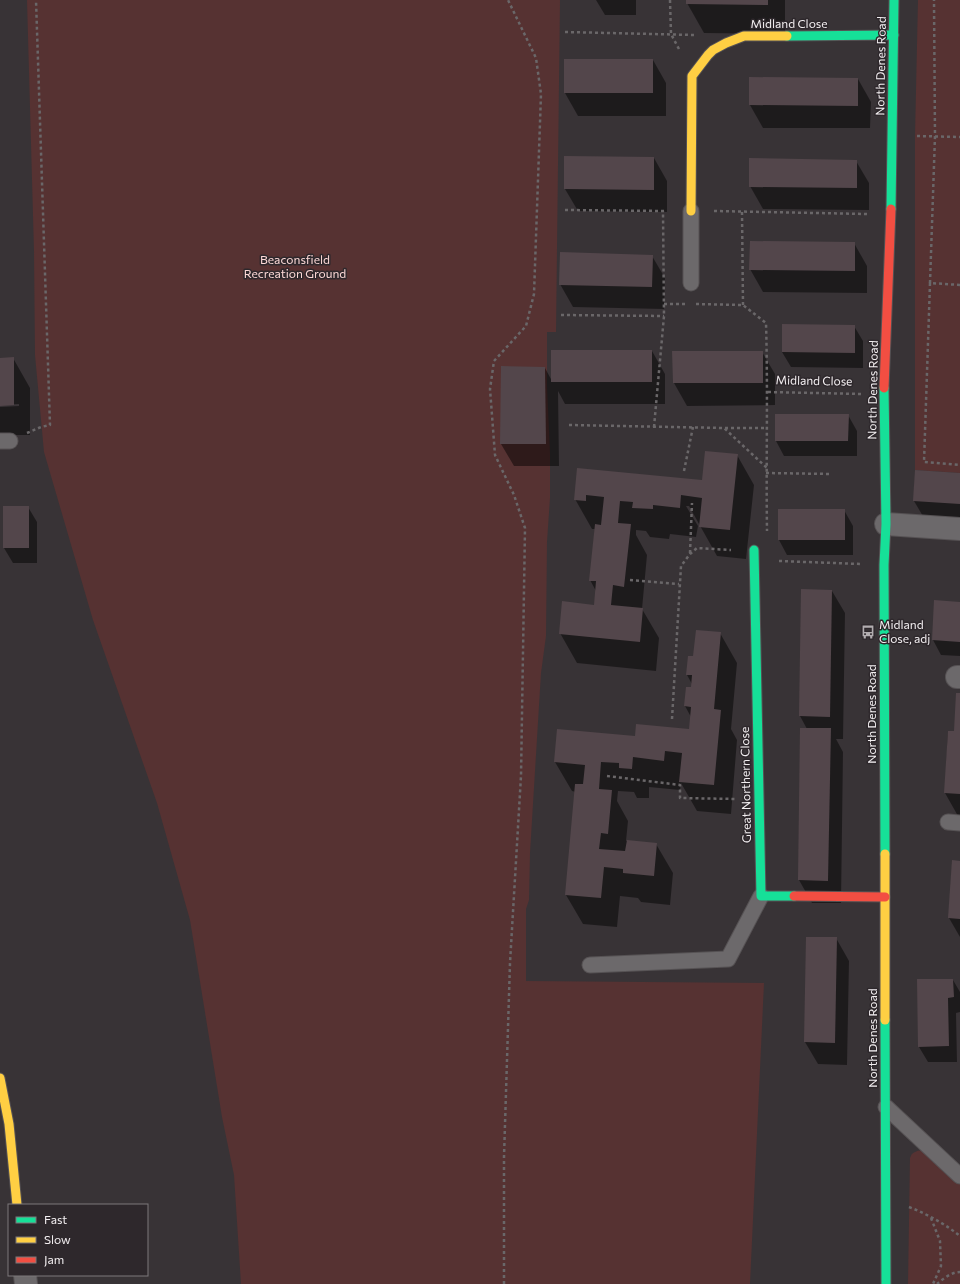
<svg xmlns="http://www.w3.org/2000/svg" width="960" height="1284" viewBox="0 0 960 1284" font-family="Commissioner,sans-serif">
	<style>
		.green { fill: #563232 }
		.shadow { fill: #0007 }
		.building { fill: #53464b }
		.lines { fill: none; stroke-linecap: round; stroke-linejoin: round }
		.lane-casing { stroke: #565254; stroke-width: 17 }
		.street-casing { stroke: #565254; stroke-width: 24 }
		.fast-casing { stroke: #565254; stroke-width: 11 }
		.slow-casing { stroke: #565254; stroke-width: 11 }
		.jam-casing { stroke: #565254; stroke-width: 11 }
		.path { stroke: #6a6769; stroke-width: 2.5; stroke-dasharray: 3 3; stroke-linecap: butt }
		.lane { stroke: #6c696b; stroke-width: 15 }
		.street { stroke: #6c696b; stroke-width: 22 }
		.fast { stroke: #16e098; stroke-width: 9 }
		.slow { stroke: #ffcf43; stroke-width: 9 }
		.jam { stroke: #f24e42; stroke-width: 9 }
		.labels { text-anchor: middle; stroke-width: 3; stroke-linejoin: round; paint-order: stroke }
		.street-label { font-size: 12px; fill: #f3eff1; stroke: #2e282c }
		.park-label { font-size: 12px; fill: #fdd8d6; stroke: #2e282c }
		.poi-label { font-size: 12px; fill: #f3eff1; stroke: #2e282c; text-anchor: start }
	</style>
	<rect width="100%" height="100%" fill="#383336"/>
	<g class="green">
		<polygon points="27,0 560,0 556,332 547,332 547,386 550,453 550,498 547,542 546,636 541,673 530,853 529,900 526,909 526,981 764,983 750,1284 241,1284 234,1175 222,1117 190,920 157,803 93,620 44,452 35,355 34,251"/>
		<polygon points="918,0 960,0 960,473 915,470 915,136"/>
		<path d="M 922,1150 L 926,1151 L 960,1183 L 960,1284 L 908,1284 L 910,1158 C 912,1152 916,1151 922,1150 Z"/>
	</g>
	<g class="shadow">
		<polygon points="596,0 636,0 636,15 605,15"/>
		<polygon points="687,0 785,0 785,34 704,33 687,3"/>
		<polygon points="653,60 666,83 666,116 578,116 565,93"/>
		<polygon points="858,79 871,102 870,128 763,128 750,105"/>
		<polygon points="654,158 667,181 667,212 578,211 565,189"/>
		<polygon points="856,161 869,183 869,210 763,209 750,186"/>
		<polygon points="854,243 867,266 867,293 763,292 750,269"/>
		<polygon points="652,256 665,278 664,309 573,307 560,284"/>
		<polygon points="854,326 863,341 863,368 791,367 782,352"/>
		<polygon points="652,351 665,374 665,404 565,404 558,391 559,466 514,466 501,444 545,368 552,381"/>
		<polygon points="762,352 775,374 775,405 687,406 674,383"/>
		<polygon points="13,358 30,388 30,435 0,435 0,407 19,406 19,404 0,405 0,359"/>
		<polygon points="848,415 857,431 857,456 784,456 776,441"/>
		<polygon points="737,455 754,485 746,559 717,556 689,506 686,506 698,526 696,537 670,534 669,539 650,537 646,531 636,530 636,535 647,555 642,609 659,638 656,671 577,663 560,633 595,606 596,591 590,580 595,529 592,529 575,499 578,469 703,481"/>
		<polygon points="960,474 960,526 927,523 914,501"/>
		<polygon points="4,507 28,507 37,522 37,563 13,563 4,548"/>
		<polygon points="844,510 853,526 853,555 787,555 779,540"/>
		<polygon points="802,590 832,591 845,613 843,739 836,739 843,752 841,903 812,903 799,880 807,729 800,716"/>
		<polygon points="935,602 960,603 960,656 941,655 933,640"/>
		<polygon points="720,633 737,663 731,729 737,740 731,814 697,811 681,783 680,790 649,787 649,798 637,798 634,792 618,791 617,801 628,821 626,841 656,844 673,873 670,905 641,902 638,898 620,896 617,927 583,924 566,895 576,792 572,791 555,762 636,737 690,730 691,717 685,706 692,688 692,684 687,675 694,657"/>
		<polygon points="960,694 960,816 958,816 945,793 948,732 955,732"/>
		<polygon points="953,861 960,862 960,937 949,918"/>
		<polygon points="836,938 849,961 847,1065 818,1064 805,1042"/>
		<polygon points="953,980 960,992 960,1012 956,1013 957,1062 928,1062 919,1047"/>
	</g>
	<g class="building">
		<polygon points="686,0 768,0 768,5 686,4"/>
		<rect x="564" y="59" width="89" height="34"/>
		<polygon points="749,77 858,78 858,106 749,105"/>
		<polygon points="564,156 654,157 654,190 564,189"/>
		<polygon points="749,158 857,160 857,188 749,187"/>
		<polygon points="750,241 855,242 855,271 749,270"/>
		<polygon points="560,252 653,255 652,287 559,285"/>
		<polygon points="782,324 855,325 855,353 782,352"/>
		<rect x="551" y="350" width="101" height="32"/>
		<polygon points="672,351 763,351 763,383 673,383"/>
		<polygon points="14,357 14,405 0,406 0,358"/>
		<polygon points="501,366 545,367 546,444 500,444"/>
		<polygon points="775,414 849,414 848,441 775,441"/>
		<polygon points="705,451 738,454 730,530 699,527 702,498 681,495 680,508 653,505 653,509 632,508 633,502 620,501 618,523 631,524 624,587 613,585 611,605 643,608 640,642 559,634 562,601 594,605 596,581 589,581 595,524 601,525 604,497 586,495 586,501 574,500 577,468 702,480"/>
		<polygon points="915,470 960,473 960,504 913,501"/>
		<rect x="3" y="506" width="26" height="42"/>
		<rect x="778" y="509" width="67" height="31"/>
		<polygon points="801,589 832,590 830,717 799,716"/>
		<polygon points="934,600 960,602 960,642 932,640"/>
		<polygon points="696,630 721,632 714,709 721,710 714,785 679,782 682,753 665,751 664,761 633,757 632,769 619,768 619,763 601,762 599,789 612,790 608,834 601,833 599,849 625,851 627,840 657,843 654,876 623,873 623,869 604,867 601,898 565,895 575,784 583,784 585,765 554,762 557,729 635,736 636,724 689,729 691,707 684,706 686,687 691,687 692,675 686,675 688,656 693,656"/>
		<polygon points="956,693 960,693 960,794 944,793 948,731 954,731"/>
		<polygon points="800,728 831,728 828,881 798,880"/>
		<polygon points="952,860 960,861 960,919 948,918"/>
		<polygon points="806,937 837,937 835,1043 804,1042"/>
		<polygon points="917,979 953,979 954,997 948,998 949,1046 918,1047"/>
	</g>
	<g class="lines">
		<g class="lane-casing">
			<g id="lane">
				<polyline points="691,283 691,211"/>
				<polyline points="0,441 10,441"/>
				<polyline points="948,822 960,823"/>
				<polyline points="590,965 728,959 761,896"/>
				<polyline points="886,1107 960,1176"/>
			</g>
		</g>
		<g class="street-casing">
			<g id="street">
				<polyline points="886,524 960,529"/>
				<polyline points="957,677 960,677"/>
				<polyline points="25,1275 26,1284"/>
			</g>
		</g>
		<g class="fast-casing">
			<g id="fast">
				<polyline points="787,36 894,35"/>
				<polyline points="891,209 894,0"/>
				<polyline points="884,388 886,524 884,565 885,854"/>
				<polyline points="754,550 761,896 794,896"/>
				<polyline points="885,1020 886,1284"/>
			</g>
		</g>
		<g class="slow-casing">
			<g id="slow">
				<polyline points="691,211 692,76 708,55 713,50 726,43 744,36 787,36"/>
				<polyline points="885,854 885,1020"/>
				<polyline points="0,1078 9,1124 17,1205"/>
			</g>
		</g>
		<g class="jam-casing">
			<g id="jam">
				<polyline points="884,388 891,209"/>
				<polyline points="794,896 885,897"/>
			</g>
		</g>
		<g class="path">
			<polyline points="670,0 671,34 680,51"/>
			<polyline points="565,32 695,35"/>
			<polyline points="917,136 960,137"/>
			<polyline points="565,210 667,211"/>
			<polyline points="714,211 867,214"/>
			<polyline points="742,212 743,305"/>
			<polyline points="930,283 935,136 934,0"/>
			<polyline points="960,285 930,283 924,462 960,465"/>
			<polyline points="664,304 687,304"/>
			<path d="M 696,304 L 743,305 L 766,323 C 768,392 766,461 767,531"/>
			<polyline points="561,315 664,316"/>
			<polyline points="768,392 861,394"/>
			<polyline points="569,425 724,428 767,468"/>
			<polyline points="654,427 664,316 663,211"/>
			<polyline points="725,428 767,428"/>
			<polyline points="27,433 41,427 50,425 36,0"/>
			<polyline points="684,471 693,427"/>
			<polyline points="766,473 832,474"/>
			<polyline points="690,553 692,503"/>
			<polyline points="779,561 861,564"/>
			<polyline points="630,580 679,584"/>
			<polyline points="672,719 681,566 690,554 697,548 731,550"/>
			<polyline points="607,776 680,785 680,798 736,799"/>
			<path d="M 909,1207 C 927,1214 945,1224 960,1236"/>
			<polyline points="931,1218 940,1241 941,1266 933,1284"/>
			<polyline points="504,1284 504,1157 510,963 521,776 525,528 514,495 495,455 490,389 494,361 526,326 534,294 541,94 536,58 508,0"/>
			<path d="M 937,1284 C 943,1279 951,1272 960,1272"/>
		</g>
		<use href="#lane" class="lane"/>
		<use href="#street" class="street"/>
		<use href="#fast" class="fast"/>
		<use href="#slow" class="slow"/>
		<use href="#jam" class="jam"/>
	</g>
	<defs>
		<g id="bus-bare" transform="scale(1.08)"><path d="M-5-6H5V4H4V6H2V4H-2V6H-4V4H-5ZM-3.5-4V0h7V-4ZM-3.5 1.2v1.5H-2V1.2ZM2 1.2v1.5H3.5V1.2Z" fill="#b2adb0" stroke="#2e282c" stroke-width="2.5" paint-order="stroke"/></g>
	</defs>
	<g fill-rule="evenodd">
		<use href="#bus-bare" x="868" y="632"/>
	</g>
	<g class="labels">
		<g class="street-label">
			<text x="789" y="28">Midland Close</text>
			<text transform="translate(881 66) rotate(-89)" y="4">North Denes Road</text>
			<text transform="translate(814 381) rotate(1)" y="4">Midland Close</text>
			<text transform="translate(873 390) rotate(-89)" y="4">North Denes Road</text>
			<text transform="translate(872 714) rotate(-90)" y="4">North Denes Road</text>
			<text transform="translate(746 785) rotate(-91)" y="4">Great Northern Close</text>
			<text transform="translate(873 1038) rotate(-90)" y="4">North Denes Road</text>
		</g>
		<g class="park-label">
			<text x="295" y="264">Beaconsfield<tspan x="295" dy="14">Recreation Ground</tspan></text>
		</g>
		<g class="poi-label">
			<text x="879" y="629">Midland<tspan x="879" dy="14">Close, adj</tspan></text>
		</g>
	</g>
	<rect x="8" y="1204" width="140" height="72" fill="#2e282c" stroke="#7d787b"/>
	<rect x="16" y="1217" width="20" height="6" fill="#16e098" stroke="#7d787b"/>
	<text x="44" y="1224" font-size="12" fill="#f3eff1">Fast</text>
	<rect x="16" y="1237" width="20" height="6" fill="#ffcf43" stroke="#7d787b"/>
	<text x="44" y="1244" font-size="12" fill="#f3eff1">Slow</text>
	<rect x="16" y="1257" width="20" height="6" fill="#f24e42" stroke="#7d787b"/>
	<text x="44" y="1264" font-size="12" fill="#f3eff1">Jam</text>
</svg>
